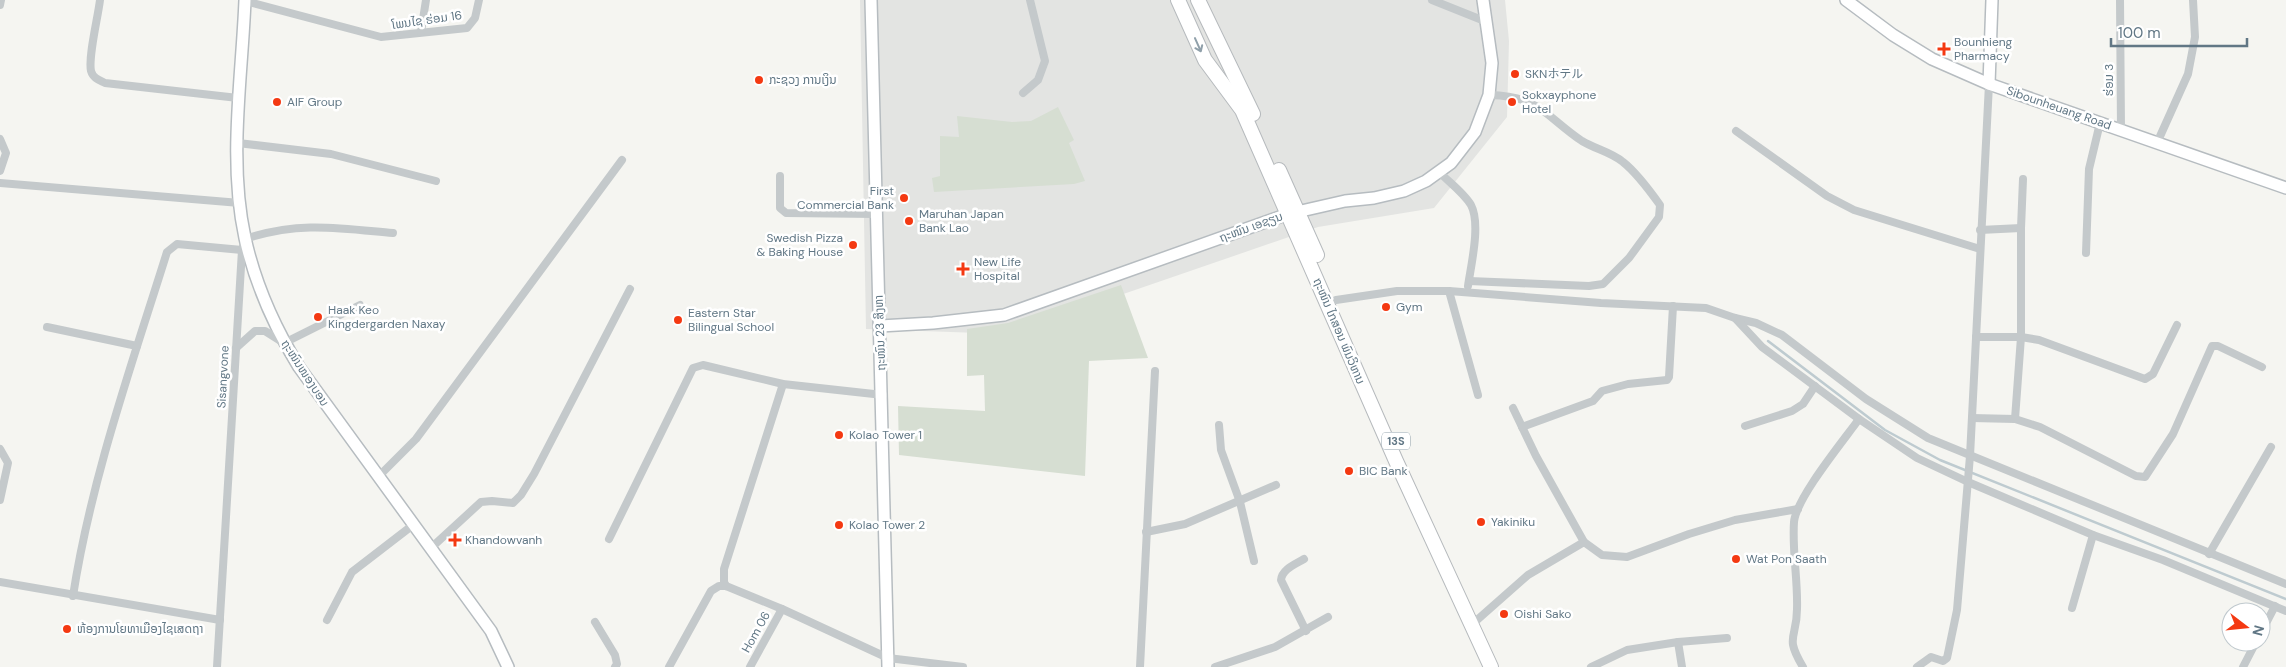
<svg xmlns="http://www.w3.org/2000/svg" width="2286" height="667" viewBox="0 0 2286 667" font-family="'DM Sans','Noto Sans JP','Noto Sans Lao',sans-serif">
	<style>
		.built { fill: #e3e4e2 }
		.green { fill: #d6ded2 }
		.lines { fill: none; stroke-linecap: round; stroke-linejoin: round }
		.stream { stroke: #becbd0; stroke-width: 2.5 }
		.secondary-casing { stroke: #b6bcc0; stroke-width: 14 }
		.highway-casing { stroke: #b6babd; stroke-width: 16 }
		.street { stroke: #c4c9cb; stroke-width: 8 }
		.secondary { stroke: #fff; stroke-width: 11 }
		.highway { stroke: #fff; stroke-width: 14 }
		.oneway { stroke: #90a0aa }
		.poi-dot { fill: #f43912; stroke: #fff; stroke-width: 2 }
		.labels { text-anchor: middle; stroke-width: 5; stroke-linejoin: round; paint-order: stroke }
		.shield { fill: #fff; stroke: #90a0aa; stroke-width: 1 }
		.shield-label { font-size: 11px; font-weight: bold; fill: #617785 }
		.street-label { font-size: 12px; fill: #617785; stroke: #fff }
		.poi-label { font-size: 12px; fill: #617785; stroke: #fff; text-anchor: start }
	</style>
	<rect width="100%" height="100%" fill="#f5f5f1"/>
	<polygon class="built" points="860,0 1505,0 1509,41 1507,117 1434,208 1318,227 1007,334 866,329"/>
	<g class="green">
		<polygon points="1058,107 1074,140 1069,143 1085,181 1074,184 934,192 932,178 940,176 940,136 959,137 957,116 1012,122 1031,121"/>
		<polygon points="1121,285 1148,358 1089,361 1085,476 899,455 898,406 985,411 984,375 967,376 967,329 1008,323"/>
	</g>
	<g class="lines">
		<polyline class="stream" points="1768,341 1885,430 1940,460 2286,599"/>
		<g class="secondary-casing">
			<g id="secondary">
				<path d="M 245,0 C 242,78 228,160 245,238 C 255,283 275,328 299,367 L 491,631 L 508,667"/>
				<polyline points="871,0 888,667"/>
				<polyline points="1846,0 1893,35 1932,59 1989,84 2286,188"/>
				<polyline points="1989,84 1992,0"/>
				<polyline points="880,326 933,323 1004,315 1288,214 1345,201 1374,198 1404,191 1426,181 1451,163 1475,132 1489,95 1492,63 1483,0"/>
			</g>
		</g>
		<g class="highway-casing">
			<g id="highway">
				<polyline points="1178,0 1205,60 1242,110 1396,461 1491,667"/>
				<polyline points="1198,0 1253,114"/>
				<polyline points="1279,170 1317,255"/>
			</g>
		</g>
		<g class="street">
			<path d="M 100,0 C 98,17 88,57 91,71 C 93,78 99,80 105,83 L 238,98"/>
			<polyline points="1432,0 1487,22"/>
			<polyline points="2120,0 2121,130"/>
			<polyline points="245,1 381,37 467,28 475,18 479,0"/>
			<polyline points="0,5 1,0"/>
			<polyline points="421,32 426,0"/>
			<polyline points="1023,93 1038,80 1045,61 1030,0"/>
			<polyline points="1736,131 1827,196 1854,210 1980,249"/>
			<polyline points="0,139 6,153 0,171"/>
			<polyline points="238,143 331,154 436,181"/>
			<polyline points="2157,143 2188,74 2195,37 2193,0"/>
			<path d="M 1439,172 C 1449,182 1464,193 1471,205 C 1481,224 1471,265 1468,286"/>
			<polyline points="780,176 780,208 786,213 876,214"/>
			<polyline points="0,183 240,203"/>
			<polyline points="1980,230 2021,228"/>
			<polyline points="2086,253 2089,169 2100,123"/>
			<path d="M 1469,281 L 1589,286 L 1603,284 L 1629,258 L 1659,217 L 1660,205 C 1650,191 1637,173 1623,162 C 1611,152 1595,149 1582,141 C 1545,116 1540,96 1489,95"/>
			<polyline points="1449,291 1478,395"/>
			<polyline points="1336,300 1397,291 1449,291 1601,303 1706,308 1735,318 1756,323 1782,335 1866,399 1928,438 2286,584"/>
			<polyline points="1735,318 1762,347 1859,419 1917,458 1968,482 2093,535 2163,560 2286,611"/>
			<polyline points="47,327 137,346"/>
			<polyline points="1976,337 2021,337 2039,340 2145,379 2153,374 2177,325"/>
			<polyline points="236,348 255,331 265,331 284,343 360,305"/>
			<polyline points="1513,408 1536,456 1584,542"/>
			<polyline points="1972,418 2015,419 2040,427 2136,476 2145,477 2173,434 2212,346 2218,346 2262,367"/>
			<polyline points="2015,419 2021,337 2021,228 2023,179"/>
			<polyline points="1219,425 1221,450 1240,502 1254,561"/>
			<polyline points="1745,426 1792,411 1803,404 1815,386"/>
			<polyline points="1522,427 1593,401 1602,391 1628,384 1667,380 1669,377 1673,306"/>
			<polyline points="0,449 8,463 0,500"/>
			<polyline points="378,477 416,439 622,160"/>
			<polyline points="1146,532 1185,524 1276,485"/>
			<polyline points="609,539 693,368 703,365 783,384 883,395"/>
			<polyline points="432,547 481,502 492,501 513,503 521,495 534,474 630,289"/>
			<polyline points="2209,554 2271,447"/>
			<path d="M 1304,559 C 1296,564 1282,569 1281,580 L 1306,631"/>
			<polyline points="0,582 220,620"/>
			<polyline points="726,586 724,582 724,569 783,384"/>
			<path d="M 73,596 C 91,479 132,364 167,252 L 177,244 L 242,250"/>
			<polyline points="2072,608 2093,535"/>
			<polyline points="327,620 352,572 413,525"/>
			<polyline points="1477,620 1528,575 1584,542 1602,555 1627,557 1689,534 1735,520 1798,509"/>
			<polyline points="595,622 615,655 617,664 615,667"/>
			<polyline points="2261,633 2275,606"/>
			<polyline points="1678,642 1682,667"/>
			<path d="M 217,667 L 242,250 L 245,239 C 299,221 338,228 393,233"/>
			<polyline points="669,667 711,591 719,586 726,586 782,609 888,658 963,667"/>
			<polyline points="750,667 782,609"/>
			<polyline points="1140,667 1155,371"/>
			<polyline points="1215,667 1275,647 1328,617"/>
			<polyline points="1591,667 1627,650 1678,642 1727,638"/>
			<path d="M 1803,667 C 1784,635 1797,640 1797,609 C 1798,580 1792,551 1794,522 C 1796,498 1844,440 1859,419"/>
			<polyline points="1917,667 1931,657 1943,661 1947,658 1957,610 1970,456 1989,84"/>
			<polyline points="2243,667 2256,642"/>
		</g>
		<use href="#secondary" class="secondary"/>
		<use href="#highway" class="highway"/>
	</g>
	<defs><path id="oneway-shaft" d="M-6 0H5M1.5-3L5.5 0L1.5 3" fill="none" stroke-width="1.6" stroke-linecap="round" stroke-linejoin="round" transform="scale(1.25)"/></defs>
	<use class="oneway" href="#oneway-shaft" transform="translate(1198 45) rotate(66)"/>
	<g class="poi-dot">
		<path d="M1941.5 41.5h5v5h5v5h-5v5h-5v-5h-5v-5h5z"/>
		<circle cx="1515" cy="74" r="5"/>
		<circle cx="759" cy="80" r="5"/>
		<circle cx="277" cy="102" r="5"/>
		<circle cx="1512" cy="102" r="5"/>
		<circle cx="904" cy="198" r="5"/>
		<circle cx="909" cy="221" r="5"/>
		<circle cx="853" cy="245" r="5"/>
		<path d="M960.5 261.5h5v5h5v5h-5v5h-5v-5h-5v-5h5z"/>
		<circle cx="1386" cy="307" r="5"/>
		<circle cx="318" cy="317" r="5"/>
		<circle cx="678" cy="320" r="5"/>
		<circle cx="839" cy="435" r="5"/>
		<circle cx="1349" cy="471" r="5"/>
		<circle cx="1481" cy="522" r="5"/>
		<circle cx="839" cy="525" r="5"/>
		<path d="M452.5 532.5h5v5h5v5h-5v5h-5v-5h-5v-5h5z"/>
		<circle cx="1736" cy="559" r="5"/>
		<circle cx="1504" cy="614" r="5"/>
		<circle cx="67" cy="629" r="5"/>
	</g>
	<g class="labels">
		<rect class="shield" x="1382" y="432.5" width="28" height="17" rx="4"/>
		<g class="shield-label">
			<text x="1396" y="445">13S</text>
		</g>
		<g class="street-label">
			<text transform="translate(427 20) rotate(-8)" y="4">ໂພນໄຊ ຮ່ອມ 16</text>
			<text transform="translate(2109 80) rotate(-90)" y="4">ຮ່ອມ 3</text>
			<text transform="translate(2059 108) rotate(19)" y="4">Sibounheuang Road</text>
			<text transform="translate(1251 227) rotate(-20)" y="4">ຖະໜົນ ເອຊຽນ</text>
			<text transform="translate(1339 331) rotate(67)" y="4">ຖະໜົນ ໄກສອນ ພົມວິຫານ</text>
			<text transform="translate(880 333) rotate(-92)" y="4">ຖະໜົນ 23 ສິງຫາ</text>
			<text transform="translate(305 373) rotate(57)" y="4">ຖະໜົນໜອງບອນ</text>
			<text transform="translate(223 377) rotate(-87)" y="4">Sisangvone</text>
			<text transform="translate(756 632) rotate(-61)" y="4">Hom 06</text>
		</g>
		<g class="poi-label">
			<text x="1954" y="46">Bounhieng<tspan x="1954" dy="14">Pharmacy</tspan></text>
			<text x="1525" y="78">SKNホテル</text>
			<text x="769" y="84">ກະຊວງ ການເງິນ</text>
			<text x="1522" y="99">Sokxayphone<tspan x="1522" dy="14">Hotel</tspan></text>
			<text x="287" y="106">AIF Group</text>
			<text x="894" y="195" text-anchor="end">First<tspan x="894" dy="14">Commercial Bank</tspan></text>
			<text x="919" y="218">Maruhan Japan<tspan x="919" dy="14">Bank Lao</tspan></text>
			<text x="843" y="242" text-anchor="end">Swedish Pizza<tspan x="843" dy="14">&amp; Baking House</tspan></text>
			<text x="974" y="266">New Life<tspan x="974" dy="14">Hospital</tspan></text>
			<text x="1396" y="311">Gym</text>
			<text x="328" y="314">Haak Keo<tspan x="328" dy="14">Kingdergarden Naxay</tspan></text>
			<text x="688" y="317">Eastern Star<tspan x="688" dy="14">Bilingual School</tspan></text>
			<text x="849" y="439">Kolao Tower 1</text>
			<text x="1359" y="475">BIC Bank</text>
			<text x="1491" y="526">Yakiniku</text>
			<text x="849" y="529">Kolao Tower 2</text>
			<text x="465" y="544">Khandowvanh</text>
			<text x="1746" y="563">Wat Pon Saath</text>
			<text x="1514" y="618">Oishi Sako</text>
			<text x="77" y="633">ຫ້ອງການໂຍທາເມືອງໄຊເສດຖາ</text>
		</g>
	</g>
	<g transform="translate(2246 627) rotate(106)"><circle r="24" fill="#ffffff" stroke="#c0c9ce"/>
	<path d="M0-4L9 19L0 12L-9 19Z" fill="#f43912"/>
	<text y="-8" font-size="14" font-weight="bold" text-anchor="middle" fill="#617785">N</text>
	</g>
	<path d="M2111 38v8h136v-8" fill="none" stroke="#617785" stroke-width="2.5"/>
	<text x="2118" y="38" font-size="15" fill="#617785" stroke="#ffffff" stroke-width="4" paint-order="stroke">100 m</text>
</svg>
